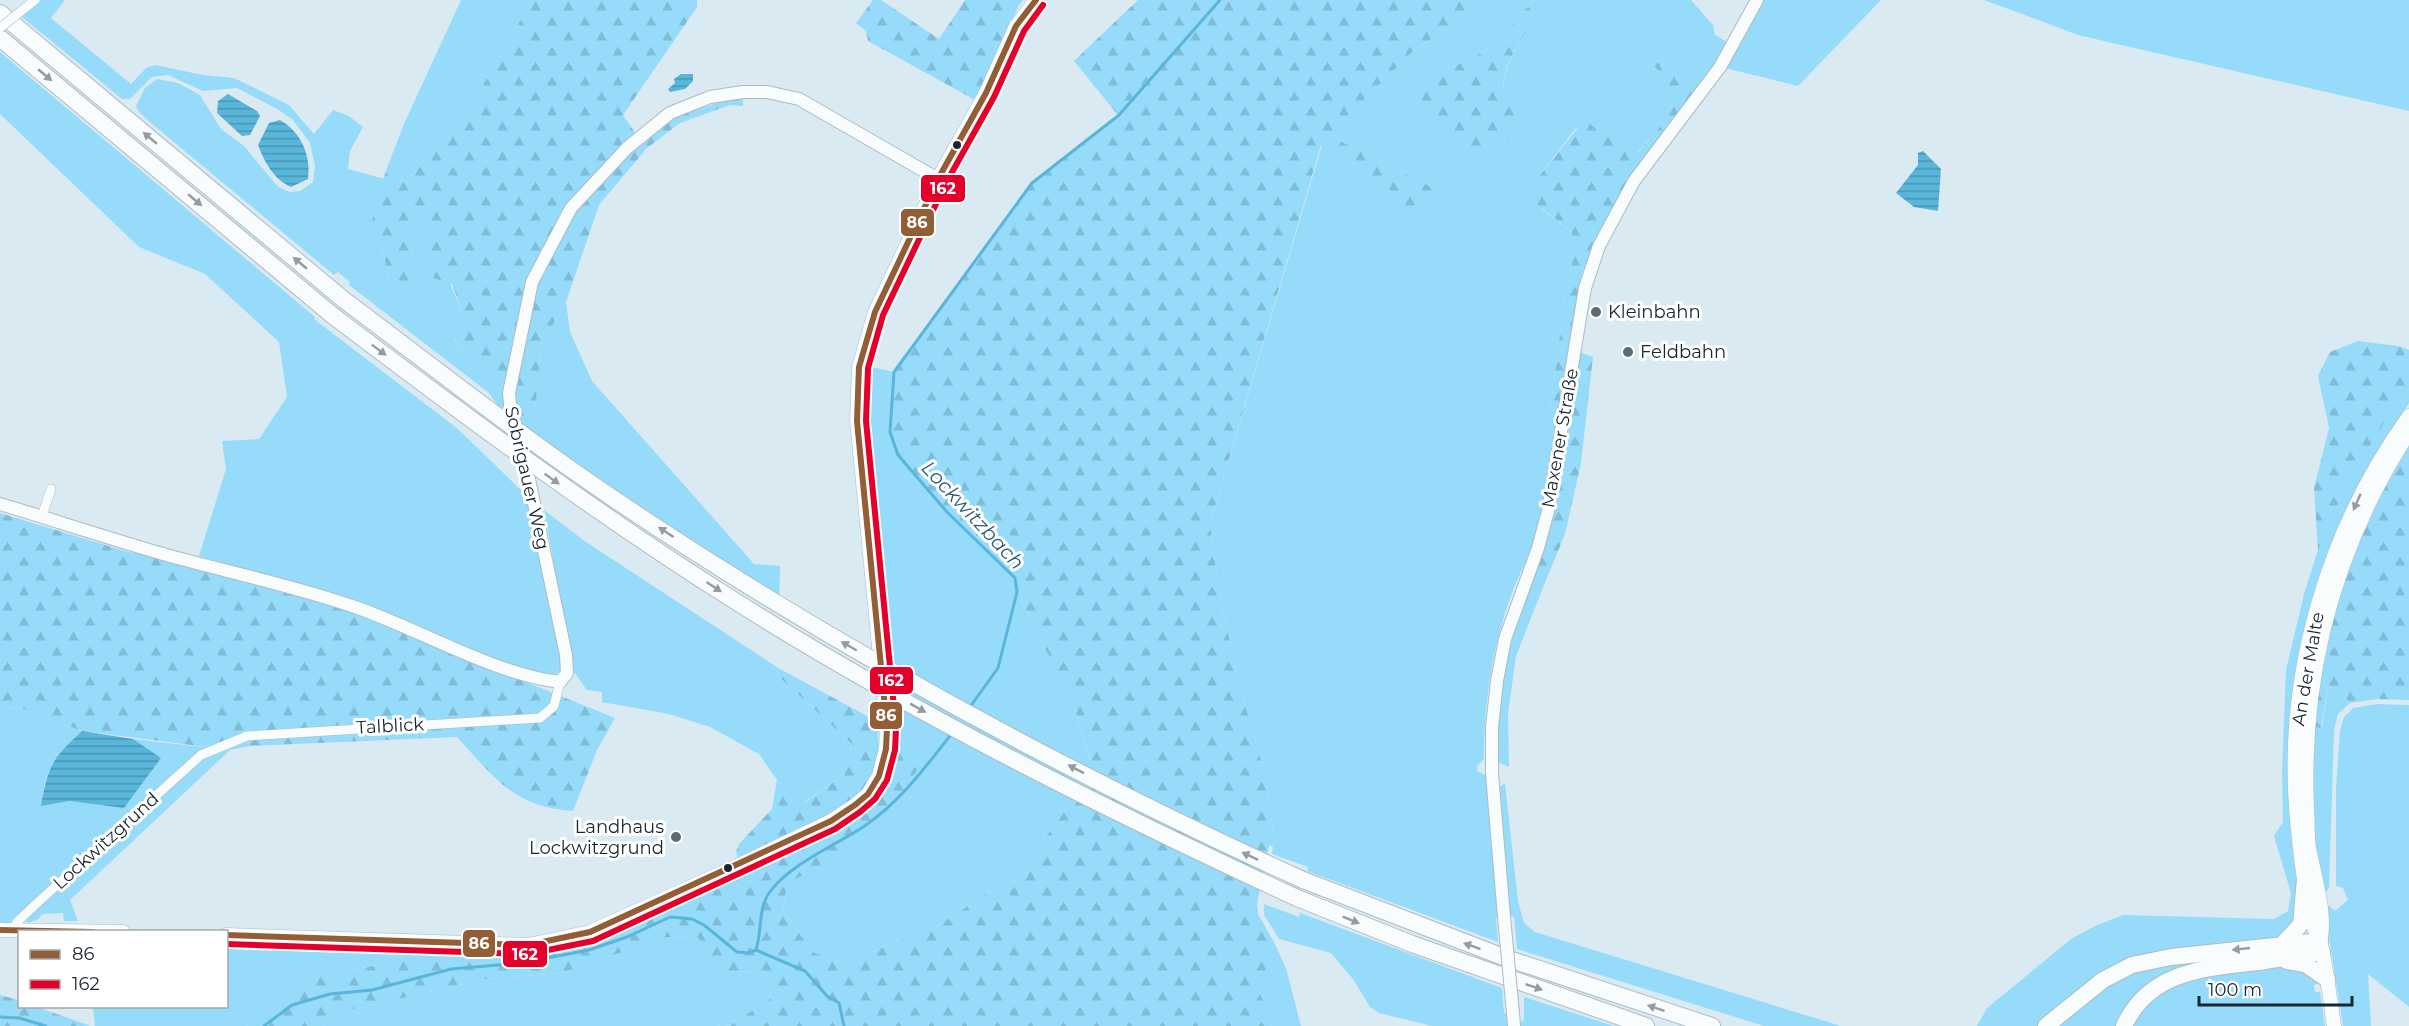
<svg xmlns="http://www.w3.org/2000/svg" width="2409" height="1026" viewBox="0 0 2409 1026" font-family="Montserrat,sans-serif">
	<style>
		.green { fill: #96dbf9 }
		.forest { fill: url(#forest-firs) }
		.water { fill: url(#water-rules) }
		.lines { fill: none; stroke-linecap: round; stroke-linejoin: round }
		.stream { stroke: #59b6da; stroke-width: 3 }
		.minor-casing { stroke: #adbbc2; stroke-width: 10 }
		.tertiary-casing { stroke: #adbbc2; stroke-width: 14 }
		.secondary-casing { stroke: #adbbc2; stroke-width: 15 }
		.motorway-casing { stroke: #adbbc2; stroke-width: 18 }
		.minor { stroke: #f9fcfd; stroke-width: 9 }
		.tertiary { stroke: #f9fcfd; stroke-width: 12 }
		.secondary { stroke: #f9fcfd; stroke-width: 14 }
		.motorway { stroke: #f9fcfd; stroke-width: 16 }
		.minor-bridge-casing { stroke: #adbbc2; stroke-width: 10; stroke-linecap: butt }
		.tertiary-bridge-casing { stroke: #adbbc2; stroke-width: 14; stroke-linecap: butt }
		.motorway-bridge-casing { stroke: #adbbc2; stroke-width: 18; stroke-linecap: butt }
		.minor-bridge { stroke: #f9fcfd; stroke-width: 9 }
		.tertiary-bridge { stroke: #f9fcfd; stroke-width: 12 }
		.motorway-bridge { stroke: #f9fcfd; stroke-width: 16 }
		.bus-1-casing { stroke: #fff; stroke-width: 10 }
		.bus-2-casing { stroke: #fff; stroke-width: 10 }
		.bus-1 { stroke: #935e36; stroke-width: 6 }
		.bus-2 { stroke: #e4002b; stroke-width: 6 }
		.oneway { fill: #949ca0 }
		.bus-dot { fill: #18272e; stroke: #fff; stroke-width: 2 }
		.poi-dot { fill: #5c6b73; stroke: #fff; stroke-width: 2 }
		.labels { text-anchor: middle; stroke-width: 6; stroke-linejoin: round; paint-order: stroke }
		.poi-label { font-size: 18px; fill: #18272e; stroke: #fff; text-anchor: start }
		.street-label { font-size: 18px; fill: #18272e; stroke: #fff }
		.water-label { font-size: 20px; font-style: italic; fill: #2f5e73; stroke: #fff }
		.line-badge { stroke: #fff; stroke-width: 2 }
		.badge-label { font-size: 16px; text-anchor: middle; font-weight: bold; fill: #fff }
	</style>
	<defs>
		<pattern id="forest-firs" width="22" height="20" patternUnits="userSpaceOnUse" patternTransform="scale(1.5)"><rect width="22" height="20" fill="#96dbf9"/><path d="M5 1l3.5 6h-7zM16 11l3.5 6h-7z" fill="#81bcd6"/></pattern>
		<pattern id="water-rules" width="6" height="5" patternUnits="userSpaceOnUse" patternTransform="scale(1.5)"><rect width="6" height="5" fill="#59b6da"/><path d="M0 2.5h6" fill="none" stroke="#4994b1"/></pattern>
	</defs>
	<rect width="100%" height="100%" fill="#daeaf2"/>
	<g class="green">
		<polygon points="40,0 65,0 51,18 131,84 146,68 155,65 203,75 234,78 289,105 314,134 333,110 349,116 363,127 350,151 348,169 385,179 367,239 381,243 392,293 406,298 420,205 428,207 431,239 462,311 454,340 463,351 477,354 492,385 504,391 509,422 489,393 349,285 350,282 338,272 334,275 151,123 139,112 136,106 145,88 157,79 178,83 200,95 221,129 244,146 278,187 290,192 300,191 313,182 315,166 310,143 293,120 279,110 237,88 203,91 168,75 152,77 130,99 122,99 22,17"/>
		<polygon points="461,0 532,0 460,125 445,131 407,183 385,173 404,124"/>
		<path d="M 1485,0 L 1534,0 L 1493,47 L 1441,73 L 1523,101 L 1504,89 C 1500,64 1535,17 1553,0 L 1691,0 L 1713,25 L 1715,35 L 1727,42 L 1717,64 L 1698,91 L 1680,81 L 1659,61 L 1654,66 C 1687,106 1667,119 1638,152 L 1597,130 L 1576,128 L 1532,185 L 1542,209 L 1571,232 L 1577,246 L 1567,280 L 1550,410 L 1559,412 C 1552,455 1547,501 1533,542 C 1528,560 1518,576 1512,593 C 1492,647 1484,702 1484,759 L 1477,766 L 1477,771 L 1486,775 L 1498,918 L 1496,918 L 1498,942 L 1307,871 L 1308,867 L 1272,854 L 1274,836 L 1264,770 L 1240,687 L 1219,593 L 1210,524 L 1322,145 L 1385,183 L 1398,204 L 1439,191 L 1327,135 L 1414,50 L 1433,38 L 1439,30 L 1457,26 Z"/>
		<polygon points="1762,0 1881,0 1798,86 1725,68"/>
		<polygon points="1984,0 2409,0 2409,111 2078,35"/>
		<polygon points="0,52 315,317 314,319 458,429 530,499 562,670 553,676 539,675 480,654 349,598 199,556 226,469 222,441 259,439 287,397 279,342 205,274 139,247 0,114"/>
		<polygon points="566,302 570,332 592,381 754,564 780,566 779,608 873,654 873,668 797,625 548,456 519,431 515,414 534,421 542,344"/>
		<polygon points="867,366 894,372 892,387 929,491 947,512 1015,578 1017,592 1075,709 1090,761 1071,802 1022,870 939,925 844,963 813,952 783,911 787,884 869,838 891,734 862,415"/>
		<polygon points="2409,389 2409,403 2358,486 2336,534 2312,603 2299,916 2280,939 2146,957 2039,1026 1977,1026 1987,1008 2071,939 2097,925 2123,915 2274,919 2288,911 2291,893 2274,836 2283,822 2282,771 2286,670 2304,594 2318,550 2349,480 2390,412"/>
		<polygon points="544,510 586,542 780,669 777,675 853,745 838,779 804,802 777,780 759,754 710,727 669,714 602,702 602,692 587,690 574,672"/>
		<path d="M 1531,580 L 1544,585 L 1516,656 L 1508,714 L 1509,767 L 1497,762 C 1494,696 1510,640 1531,580 Z"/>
		<polygon points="2319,683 2322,728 2328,687 2339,690 2350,703 2338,714 2334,730 2329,888 2325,893 2319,891 2308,774"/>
		<polygon points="2377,704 2409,705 2409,1007 2368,974 2371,1026 2343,1026 2324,906 2327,904 2335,911 2348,900 2343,888 2336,886 2336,790 2340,731 2344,717 2353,708"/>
		<path d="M 0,707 L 20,708 L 82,731 C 55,755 44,769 42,806 L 70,801 L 124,807 L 160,759 L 133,739 L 230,750 L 70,900 L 78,921 L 64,921 L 63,913 L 43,914 L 37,920 L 28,923 L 23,918 L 33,906 L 10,923 L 0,925 Z"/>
		<polygon points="1505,783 1518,901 1524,923 1535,932 1841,1026 1764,1026 1517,949 1514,917 1510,916 1498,788"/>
		<polygon points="1264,904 1299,917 1300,913 1502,988 1504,1013 1508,1013 1509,1026 1432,1026 1379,1013 1370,1007 1353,979 1331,953 1279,939 1264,915"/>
		<polygon points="667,937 699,938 722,971 761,972 770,983 771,998 732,1024 716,1026 324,1026 332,1014 487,979 561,973"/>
		<polygon points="227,940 405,945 401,961 310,977 247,1026 95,1026 93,1007 226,1006"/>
		<polygon points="1274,942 1286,968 1301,1026 1272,1026 1258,991"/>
		<path d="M 2204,962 C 2160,972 2138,986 2115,1026 L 2054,1026 L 2091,994 L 2149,966 Z"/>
		<polygon points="2271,966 2300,967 2318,983 2314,985 2315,992 2320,992 2325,1026 2130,1026 2136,1016 2171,984"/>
		<polygon points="1524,997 1614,1026 1521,1026 1521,1022 1524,1020"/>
	</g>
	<g class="forest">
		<polygon points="532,0 697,0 697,7 623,115 640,140 670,118 736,97 743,97 743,106 730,105 680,123 647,148 599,205 566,302 542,344 534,422 515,414 512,396 492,385 477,354 463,351 454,339 462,311 452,284 430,277 428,207 420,206 406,299 392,293 381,243 367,239 385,173 407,183 445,131 460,125"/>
		<polygon points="873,0 881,0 939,39 965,0 1023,0 1019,5 975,100 868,41 866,31 856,23"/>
		<polygon points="1138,0 1485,0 1471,18 1457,26 1439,30 1433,38 1414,50 1328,135 1439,191 1439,204 1420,209 1398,204 1385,183 1321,145 1210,524 1219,593 1240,687 1264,770 1274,836 1274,847 1269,845 1257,904 1258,914 1274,942 1259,991 1272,1026 716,1026 732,1024 771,998 770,983 761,972 722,971 698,938 667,937 561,973 487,979 332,1014 324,1026 247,1026 310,977 401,961 405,945 592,938 635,922 742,870 871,798 891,734 926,755 906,788 870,838 787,884 783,911 813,952 844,963 939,925 1022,870 1071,802 1090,760 1075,709 1017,592 1015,578 947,512 898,455 890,432 894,372 1032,183 1118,115 1074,61"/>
		<path d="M 1534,0 L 1553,0 C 1535,17 1499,65 1504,89 L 1523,101 L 1527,115 L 1503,145 L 1482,148 L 1458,146 L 1424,118 L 1418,96 L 1441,73 L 1493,47 Z"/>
		<path d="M 1659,61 L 1680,81 L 1698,91 L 1596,244 L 1582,273 L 1559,412 L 1550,410 L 1567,280 L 1577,246 L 1571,232 L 1531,199 L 1532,185 L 1585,119 L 1597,130 L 1639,152 C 1667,118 1687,106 1654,66 Z"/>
		<polygon points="2358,341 2398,346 2409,350 2409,389 2390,413 2349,480 2318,550 2314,488 2329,428 2318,376 2330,352"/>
		<path d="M 1579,352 L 1593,357 L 1581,463 L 1565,534 L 1544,585 L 1531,580 C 1560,506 1570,430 1579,352 Z"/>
		<polygon points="2409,436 2409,700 2377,699 2350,703 2339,690 2328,687 2321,728 2316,727 2319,654 2342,570"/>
		<path d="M 0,513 L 125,551 L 168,559 L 353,612 L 615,718 L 597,750 L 573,811 C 514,808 494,777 457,737 L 250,746 L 230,750 L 82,731 L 20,708 L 0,707 Z"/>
		<path d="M 780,669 L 878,722 C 878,739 880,757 873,773 C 854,817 781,840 740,860 L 736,852 L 739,844 L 772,809 L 777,780 L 805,802 L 838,779 L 853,745 L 777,675 Z"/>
		<polygon points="0,995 19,1000 20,1006 37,1007 91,1026 0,1026"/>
	</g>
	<g class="water">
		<polygon points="681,74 693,74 693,81 685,89 670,92 668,89 675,83 674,79"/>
		<polygon points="228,94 257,111 260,116 250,135 242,136 217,113 218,101"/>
		<path d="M 280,120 C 301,132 311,155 308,179 L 291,187 C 274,180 264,161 258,145 L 269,123 Z"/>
		<polygon points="1923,151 1941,169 1938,211 1914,207 1896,193 1918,165 1918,153"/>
		<path d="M 82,731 L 133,739 L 161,758 L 124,808 L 70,801 L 41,806 C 48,766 52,758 82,731 Z"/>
	</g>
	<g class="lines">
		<g class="stream">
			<polyline points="970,707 998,668 1017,592 1015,578 947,512 898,455 890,432 894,372 1032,183 1119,115 1220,0"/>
			<polyline points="756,950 805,971 827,996 839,1003 844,1026"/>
			<polyline points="0,1017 19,1018 46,1026"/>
			<path d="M 264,1026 L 292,1005 L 330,994 L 372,990 L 451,969 L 521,963 L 589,950 L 627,937 L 670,917 L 692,919 L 704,925 L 737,952 L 748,953 L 756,950 C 762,932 758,909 769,893 C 789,864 837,845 866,825 C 902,800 926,766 953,732"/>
		</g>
		<g class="minor-casing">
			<g id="minor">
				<polyline points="42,516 51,489"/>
				<polyline points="15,929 17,922 36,904 201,755 247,736 540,718 554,706 560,682"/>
			</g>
		</g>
		<g class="tertiary-casing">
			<g id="tertiary">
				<path d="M 0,504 C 57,521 113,540 170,556 C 232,573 295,586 355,607 C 419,629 493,674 560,682 L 567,673 L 566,655 L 526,465 L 511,414 L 509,393 L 532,282 L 571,208 L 627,148 L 670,113 L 710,97 L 743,92 L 767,92 L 799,99 L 938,179"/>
				<polyline points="1504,917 1492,774 1492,727 1497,681 1505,639 1538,548 1548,511 1585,288 1599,246 1634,181 1720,67 1757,0"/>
				<polyline points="1513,1013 1514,1026"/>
			</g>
		</g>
		<g class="secondary-casing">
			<g id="secondary">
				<polyline points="0,930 123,932"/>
				<polyline points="226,935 528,945 590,932 737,866 831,821 855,805 868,794 879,776 886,749 887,728 857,421 859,367 875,312 938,179 986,93 1016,26 1036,0"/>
				<path d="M 2320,941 C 2327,916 2314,875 2309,848 C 2307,834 2308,820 2307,807 C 2301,672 2336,546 2409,432"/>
				<path d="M 2334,1026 C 2330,999 2327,972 2321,945 C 2319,938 2315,931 2313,924 C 2303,887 2299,845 2296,807 C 2286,670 2329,527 2409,416"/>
			</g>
		</g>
		<g class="motorway-casing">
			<g id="motorway">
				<polyline points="0,13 344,300"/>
				<polyline points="0,38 332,315"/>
				<polyline points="1303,880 1506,958 1712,1026"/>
				<polyline points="1297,898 1412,944 1646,1026"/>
				<polyline points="2282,945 2301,924 2305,879"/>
				<polyline points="2287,961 2305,964 2327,979"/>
				<polyline points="2046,1026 2103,980 2132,965 2171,957 2320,941"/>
				<path d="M 2124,1026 C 2149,971 2205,968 2258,962 C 2280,959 2301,955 2322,952"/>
			</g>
		</g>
		<use href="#minor" class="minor"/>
		<use href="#tertiary" class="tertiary"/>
		<use href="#secondary" class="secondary"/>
		<use href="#motorway" class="motorway"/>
		<g class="minor-bridge-casing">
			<polyline id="minor-bridge" points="0,28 35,0"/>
		</g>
		<g class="tertiary-bridge-casing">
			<polyline id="tertiary-bridge" points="1504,917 1513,1013"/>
		</g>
		<g class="motorway-bridge-casing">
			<g id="motorway-bridge">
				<path d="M 344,300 C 435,368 523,438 617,501 C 834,647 1065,772 1303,880"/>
				<path d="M 332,315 C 464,415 595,513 735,601 C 914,714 1105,809 1297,898"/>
			</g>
		</g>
		<use href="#minor-bridge" class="minor-bridge"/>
		<use href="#tertiary-bridge" class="tertiary-bridge"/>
		<use href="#motorway-bridge" class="motorway-bridge"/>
		<g class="bus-1-casing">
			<g id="bus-1">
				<polyline points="0,930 92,932"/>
				<polyline points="226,935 528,945 590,932 831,821 855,805 868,794 879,776 886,749 887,728 857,421 859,367 875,312 938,179 986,93 1016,26 1036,0"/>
			</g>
		</g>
		<g class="bus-2-casing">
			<polyline id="bus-2" points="226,944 528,954 593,941 835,829 860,812 875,799 887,780 895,750 896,728 866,421 868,368 883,315 946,183 994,97 1024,31 1043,5"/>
		</g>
		<use href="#bus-1" class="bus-1"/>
		<use href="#bus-2" class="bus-2"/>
	</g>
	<defs><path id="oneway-solid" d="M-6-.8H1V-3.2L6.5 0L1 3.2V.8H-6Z" transform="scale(1.5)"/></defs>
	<g class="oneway">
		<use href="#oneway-solid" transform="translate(45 75) rotate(40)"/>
		<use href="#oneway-solid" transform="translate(150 138) rotate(-140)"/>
		<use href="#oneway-solid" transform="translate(195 200) rotate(40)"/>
		<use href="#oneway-solid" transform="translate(300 263) rotate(-140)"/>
		<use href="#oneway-solid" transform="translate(379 350) rotate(37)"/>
		<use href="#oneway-solid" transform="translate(552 479) rotate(35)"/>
		<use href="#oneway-solid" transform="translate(2357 502) rotate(114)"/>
		<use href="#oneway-solid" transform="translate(666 532) rotate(-147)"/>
		<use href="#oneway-solid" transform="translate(714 587) rotate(33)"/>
		<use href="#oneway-solid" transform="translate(849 646) rotate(-150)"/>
		<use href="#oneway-solid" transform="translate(918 708) rotate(29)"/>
		<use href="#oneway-solid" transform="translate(1076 769) rotate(-153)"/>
		<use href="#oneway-solid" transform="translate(1250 856) rotate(-155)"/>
		<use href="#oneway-solid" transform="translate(1351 920) rotate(22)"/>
		<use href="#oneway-solid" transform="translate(1472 946) rotate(-160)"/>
		<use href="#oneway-solid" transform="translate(2241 949) rotate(174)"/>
		<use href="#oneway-solid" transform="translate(1534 987) rotate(19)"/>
		<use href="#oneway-solid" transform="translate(1656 1008) rotate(-162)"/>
	</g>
	<g class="bus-dot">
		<circle cx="957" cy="145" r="5"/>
		<circle cx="728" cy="868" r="5"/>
	</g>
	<g class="poi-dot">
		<circle cx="1596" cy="312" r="6"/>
		<circle cx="1628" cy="352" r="6"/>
		<circle cx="676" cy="837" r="6"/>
	</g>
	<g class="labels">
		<g class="poi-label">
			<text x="1608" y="318">Kleinbahn</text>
			<text x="1640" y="358">Feldbahn</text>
			<text x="664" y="833" text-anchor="end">Landhaus<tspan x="664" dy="21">Lockwitzgrund</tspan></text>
		</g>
		<g class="street-label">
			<text transform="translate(1560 438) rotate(-80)" y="6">Maxener Straße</text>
			<text transform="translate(527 478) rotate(77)" y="6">Sobrigauer Weg</text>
			<text transform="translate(2308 669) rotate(-80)" y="6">An der Malte</text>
			<text transform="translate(390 726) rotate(-3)" y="6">Talblick</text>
			<text transform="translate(106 841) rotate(-42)" y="6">Lockwitzgrund</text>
		</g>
		<g class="water-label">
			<text transform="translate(973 515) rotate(47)" y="7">Lockwitzbach</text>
		</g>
	</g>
	<g class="line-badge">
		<rect x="920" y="174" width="46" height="29" rx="6" fill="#e4002b"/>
		<rect x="900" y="208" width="35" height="29" rx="6" fill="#935e36"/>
		<rect x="869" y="666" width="45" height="29" rx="6" fill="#e4002b"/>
		<rect x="869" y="701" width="34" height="29" rx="6" fill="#935e36"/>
		<rect x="462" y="929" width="34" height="29" rx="6" fill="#935e36"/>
		<rect x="502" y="940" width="46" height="28" rx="6" fill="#e4002b"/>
	</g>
	<g class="badge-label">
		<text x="943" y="194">162</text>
		<text x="917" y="228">86</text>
		<text x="891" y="686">162</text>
		<text x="886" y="721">86</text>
		<text x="479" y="949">86</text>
		<text x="525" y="960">162</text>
	</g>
	<rect x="18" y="930" width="210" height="78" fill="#ffffff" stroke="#a3a9ab" stroke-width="1.5"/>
	<rect x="30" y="950" width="30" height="9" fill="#935e36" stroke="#a3a9ab" stroke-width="1.5"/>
	<text x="72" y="960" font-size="18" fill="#18272e">86</text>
	<rect x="30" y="980" width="30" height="9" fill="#e4002b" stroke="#a3a9ab" stroke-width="1.5"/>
	<text x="72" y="990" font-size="18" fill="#18272e">162</text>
	<path d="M2199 996v9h153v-9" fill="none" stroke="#18272e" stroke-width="3"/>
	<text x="2208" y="996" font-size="18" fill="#18272e" stroke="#ffffff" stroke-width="4.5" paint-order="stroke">100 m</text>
</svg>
